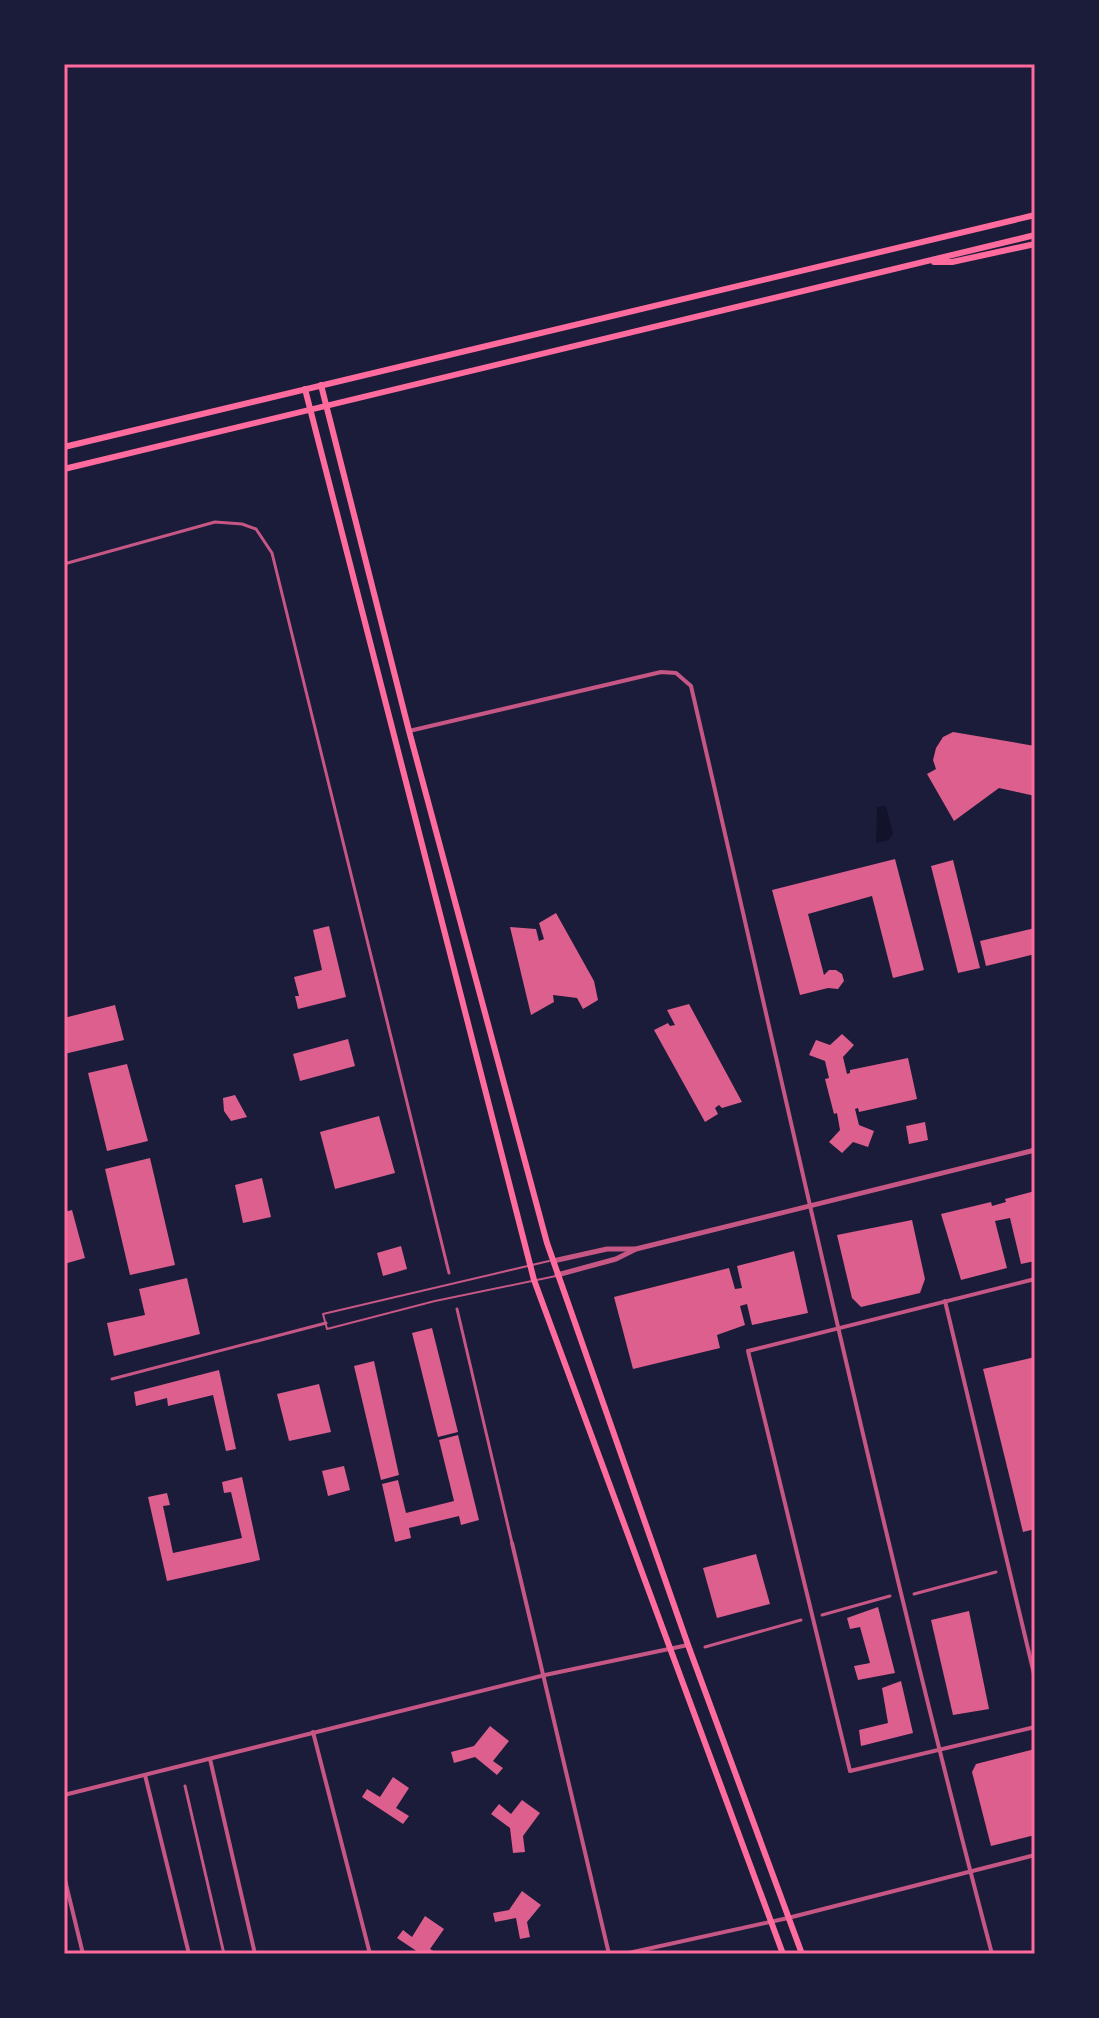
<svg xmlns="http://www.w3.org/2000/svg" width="1099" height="2018" viewBox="0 0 1099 2018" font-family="'Public Sans',sans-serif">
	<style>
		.water { fill: #12122b }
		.building { fill: #dd5f8e }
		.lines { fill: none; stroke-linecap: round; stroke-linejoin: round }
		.service { stroke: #c65784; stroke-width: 2 }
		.pedestrian { stroke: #c65784; stroke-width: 3 }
		.minor { stroke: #c65784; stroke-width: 4 }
		.tertiary { stroke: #c65784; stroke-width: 5 }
		.secondary { stroke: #ff6b9d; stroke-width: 6 }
		.neatline { fill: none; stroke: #ff6b9d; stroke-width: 3 }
	</style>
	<rect width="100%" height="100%" fill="#1b1b3a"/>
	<polygon class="water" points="886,806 893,834 889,840 876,843 877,807"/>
	<g class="building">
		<polygon points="953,732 1035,746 1035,796 999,788 954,821 927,774 936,769 933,760 936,748 943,737"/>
		<polygon points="895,859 924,970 893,978 872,896 808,914 824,975 829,970 836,970 842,974 844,981 838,989 828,988 800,995 772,890"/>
		<polygon points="953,860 980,968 958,973 931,866"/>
		<polygon points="556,913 594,981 598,1000 583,1009 577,998 553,995 554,1002 531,1015 510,927 536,929 539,941 544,939 539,923"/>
		<polygon points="329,926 346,997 298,1009 295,996 299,996 294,977 322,970 313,930"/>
		<polygon points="1035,928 1035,954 986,966 980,941"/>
		<polygon points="689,1004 742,1102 722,1108 719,1105 715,1108 718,1114 705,1122 654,1030 668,1023 670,1026 675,1025 667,1010"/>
		<polygon points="115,1005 124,1040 64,1054 64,1018"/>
		<polygon points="842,1034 854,1045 843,1057 847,1074 850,1073 850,1070 908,1058 917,1099 859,1112 858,1108 855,1109 859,1125 874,1131 868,1147 853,1142 842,1153 829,1142 840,1130 837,1113 834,1114 825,1079 829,1078 825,1061 809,1055 816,1040 830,1045"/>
		<polygon points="348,1039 355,1066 300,1081 293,1054"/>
		<polygon points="127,1064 148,1141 107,1151 88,1073"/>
		<polygon points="235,1095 247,1117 231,1121 224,1111 223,1098"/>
		<polygon points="379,1116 395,1173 335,1189 320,1132"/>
		<polygon points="925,1122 928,1140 909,1144 906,1126"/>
		<polygon points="150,1158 175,1265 130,1275 105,1169"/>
		<polygon points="262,1178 271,1217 243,1223 235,1185"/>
		<polygon points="1035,1191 1035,1261 1021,1264 1010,1218 995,1221 1007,1268 961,1280 941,1214 991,1202 992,1206 1006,1202 1005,1199"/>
		<polygon points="72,1210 85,1258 64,1264 64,1212"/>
		<polygon points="912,1220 925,1279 920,1293 861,1307 852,1298 837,1235"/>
		<polygon points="401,1246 407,1269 383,1276 377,1253"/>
		<polygon points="794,1251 808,1313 752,1325 747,1304 740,1306 745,1325 717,1335 720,1348 633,1369 614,1297 729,1268 735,1289 742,1288 737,1266"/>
		<polygon points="187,1278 200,1334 114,1356 107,1323 145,1315 139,1289"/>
		<polygon points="432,1328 458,1432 438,1437 412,1333"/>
		<polygon points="1035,1357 1035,1529 1023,1532 983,1369"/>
		<polygon points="374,1361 399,1475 381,1480 354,1366"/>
		<polygon points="219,1370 236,1449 226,1451 213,1395 168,1406 167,1398 136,1406 134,1392"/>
		<polygon points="319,1384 331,1432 289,1441 277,1394"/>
		<polygon points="458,1435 479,1520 461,1525 459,1516 409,1528 411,1538 395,1542 382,1484 398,1480 406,1513 454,1501 439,1440"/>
		<polygon points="344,1466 350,1490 328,1496 322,1471"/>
		<polygon points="242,1477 260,1560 167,1581 148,1497 167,1493 170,1505 163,1506 173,1553 242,1538 231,1492 224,1493 222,1482"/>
		<polygon points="756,1554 770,1604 717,1618 703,1568"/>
		<polygon points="878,1607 895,1673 858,1680 854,1666 870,1663 860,1627 850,1629 847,1618"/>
		<polygon points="969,1611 989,1709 953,1715 931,1620"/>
		<polygon points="901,1681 913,1733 861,1746 859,1730 888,1723 882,1688"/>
		<polygon points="490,1726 509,1741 493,1761 503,1768 497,1775 475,1757 454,1763 451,1752 474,1746"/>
		<polygon points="1035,1749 1035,1835 991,1846 972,1772 976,1764"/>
		<polygon points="393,1777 409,1788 396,1808 409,1816 403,1824 362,1797 367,1789 380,1797"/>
		<polygon points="522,1800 540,1813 523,1836 525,1852 513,1853 510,1828 491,1814 499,1804 511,1814"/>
		<polygon points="522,1891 541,1905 527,1922 530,1937 520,1939 516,1918 495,1922 493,1913 509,1910"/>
		<polygon points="425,1916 444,1929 430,1949 439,1954 421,1954 397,1938 403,1930 412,1937"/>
	</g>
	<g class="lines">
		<polyline class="service" points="549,1261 323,1314 327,1329 435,1301 556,1276"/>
		<g class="pedestrian">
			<polyline points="64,564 215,522 242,524 256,529 272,553 449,1273"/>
			<polyline points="457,1309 512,1543"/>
			<polyline points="112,1379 326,1323"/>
			<polyline points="914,1594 996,1572"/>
			<polyline points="822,1615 890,1596"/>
			<polyline points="705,1647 801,1620"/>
			<polyline points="185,1786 224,1954"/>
		</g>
		<g class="minor">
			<path d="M 409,731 L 661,672 L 676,673 L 691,686 C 789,1109 881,1534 992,1954"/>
			<polyline points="1035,1279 748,1351 850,1771 1035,1727"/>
			<polyline points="945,1301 1035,1678"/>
			<polyline points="512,1543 609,1954"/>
			<polyline points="313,1732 370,1954"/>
			<polyline points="210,1759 255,1954"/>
			<polyline points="145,1775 189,1954"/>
			<polyline points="64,1795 545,1675 688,1645"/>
			<polyline points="64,1876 83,1954"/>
			<polyline points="624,1954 788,1918 1035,1855"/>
		</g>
		<g class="tertiary">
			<polyline points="553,1261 607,1249 635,1249"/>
			<polyline points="557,1275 616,1259 636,1249 1035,1150"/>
		</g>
		<g class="secondary">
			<polyline points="934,262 952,262 1035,244"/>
			<polyline points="321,385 409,731 547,1243 688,1645 802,1954"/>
			<polyline points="305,389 534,1280 783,1954"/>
			<polyline points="64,447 1035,215"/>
			<polyline points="64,469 1035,235"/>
		</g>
	</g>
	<rect width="1099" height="2018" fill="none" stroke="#1b1b3a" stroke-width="132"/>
	<rect x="66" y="66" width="967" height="1886" class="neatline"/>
</svg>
